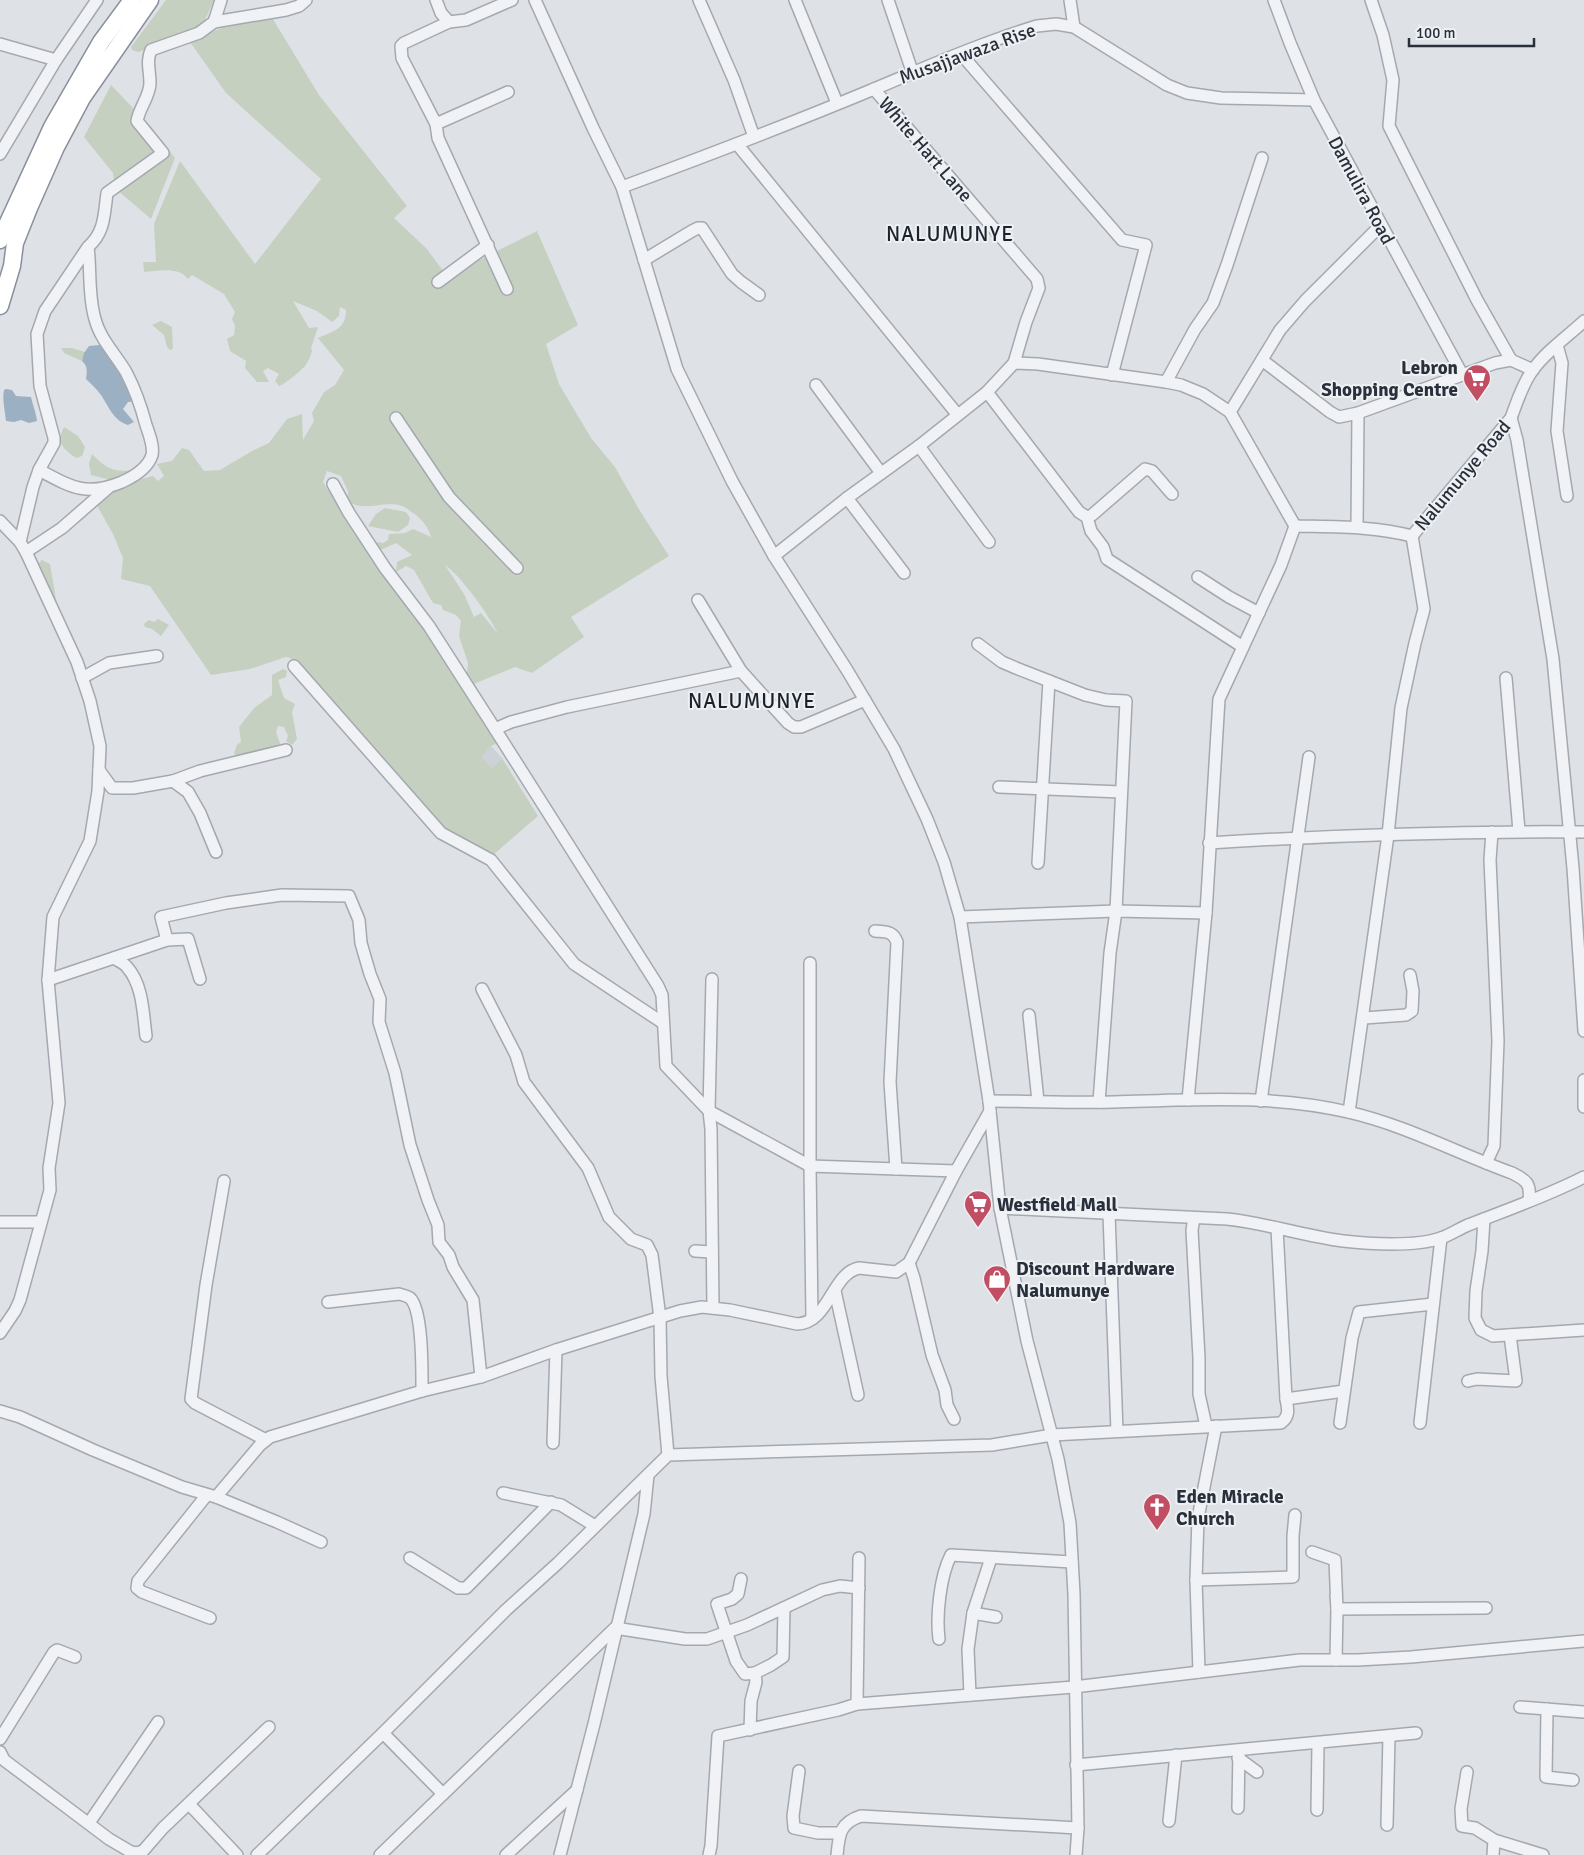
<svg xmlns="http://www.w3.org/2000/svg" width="1584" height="1855" viewBox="0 0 1584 1855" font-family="Signika,sans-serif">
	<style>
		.built { fill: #cdd1d8 }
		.green { fill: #c5d0c0; fill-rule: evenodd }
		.water { fill: #9cb0c4 }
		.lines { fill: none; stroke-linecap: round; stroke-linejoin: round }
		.minor-casing { stroke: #a4a9b0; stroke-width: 14 }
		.highway-casing { stroke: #87909c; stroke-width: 19 }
		.minor { stroke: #f1f2f5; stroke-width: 11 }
		.highway { stroke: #fff; stroke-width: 16 }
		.labels { text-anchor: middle; stroke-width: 4; stroke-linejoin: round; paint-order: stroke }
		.street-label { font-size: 19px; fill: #29303c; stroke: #eef1f4 }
		.poi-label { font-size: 19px; font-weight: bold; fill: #29303c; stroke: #eef1f4; text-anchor: start }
		.quarter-label { font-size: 21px; letter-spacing: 1px; fill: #1b222d; stroke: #eef1f4 }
	</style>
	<rect width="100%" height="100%" fill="#dee2e7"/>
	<polygon class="built" points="491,746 502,758 492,768 480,757"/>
	<g class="green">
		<polygon points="166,0 214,0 199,33 138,52 132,50 131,47"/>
		<path d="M 268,11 L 319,95 L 407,206 L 394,218 L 426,248 L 447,276 L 537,231 L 578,325 L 546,344 L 559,384 L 591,438 L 615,467 L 640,511 L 669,556 L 571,617 L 584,637 L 532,673 L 515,667 L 469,686 L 466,681 L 468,663 L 459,636 L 461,621 L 456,615 L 443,610 L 441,605 L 433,603 L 414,570 L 406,566 L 396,572 L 397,562 L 412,555 L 396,543 L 383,549 L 377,549 L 375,545 L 377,542 L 383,543 L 388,540 L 389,534 L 405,533 L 413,529 L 431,537 C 428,527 424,522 416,515 C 412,513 407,508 402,506 C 384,500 364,513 348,501 L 348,491 L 341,476 L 327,471 L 323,482 L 350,525 L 426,633 L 498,743 L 491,746 L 481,757 L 492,768 L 502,758 L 538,816 L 493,855 L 443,830 L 290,658 L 286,657 L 250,669 L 211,675 L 150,586 L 121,579 L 123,558 L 113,534 L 95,502 L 137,480 L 153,476 L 158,481 L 164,476 L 157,464 L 172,461 L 182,448 L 189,450 L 204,471 L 220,470 L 252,451 L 269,443 L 287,419 L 302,414 L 303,440 L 314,421 L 312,413 L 324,392 L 335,385 L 344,370 L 318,338 C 334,331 346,329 346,310 L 340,307 L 339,316 L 332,322 L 317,311 L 293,301 L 309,328 L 318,327 L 311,348 L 312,351 C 311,355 309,359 307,363 C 304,369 285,384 279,386 L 275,381 L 279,374 L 268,368 L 263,371 L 269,382 L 257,382 L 245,368 L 246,361 L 230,351 L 227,339 L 234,335 L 235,326 L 232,319 L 235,312 L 224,294 L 192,275 L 188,279 C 179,266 158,271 144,272 L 143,262 L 156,262 L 154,224 L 180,161 L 255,264 L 321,179 L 226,93 L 190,42 L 228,25 ZM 445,565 C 461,576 489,615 498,634 L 481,613 L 474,617 L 464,594 Z"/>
		<polygon points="111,85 152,128 175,158 151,219 115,188 113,173 84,137"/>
		<polygon points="161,321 172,327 173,349 170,350 167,347 164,335 152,325"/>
		<polygon points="61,348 72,348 85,352 82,361 64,353"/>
		<path d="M 64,427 L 78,436 L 85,447 L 82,456 L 76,458 C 63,449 56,443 64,427 Z"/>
		<path d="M 92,454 C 106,468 113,473 133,470 L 115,481 L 91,475 L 89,464 Z"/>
		<polygon points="385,508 406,512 410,518 408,525 398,532 368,526 376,514"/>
		<polygon points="42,560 50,564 57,605 59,606 55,610 36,566"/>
		<polygon points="158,619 169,625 161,636 152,629 145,627 144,624 149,620 154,622"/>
		<polygon points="283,669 287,671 286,677 278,680 284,698 295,704 292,712 297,739 292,745 286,741 288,736 284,727 278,726 276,732 282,749 238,759 234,753 237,745 241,742 239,727 254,708 272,695 272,675"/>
	</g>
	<g class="water">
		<path d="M 99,345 L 108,349 L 137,401 L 128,402 L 123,409 L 134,422 L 128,425 C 113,420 109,407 101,395 C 97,389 91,384 86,379 C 87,372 88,366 82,361 L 84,353 L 89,346 Z"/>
		<path d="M 6,389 L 12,390 L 16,396 L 31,397 C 33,406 36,412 37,421 L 29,423 L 21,420 L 14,422 L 6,421 C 5,410 2,400 4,390 Z"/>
	</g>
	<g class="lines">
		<g class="minor-casing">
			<g id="minor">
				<polyline points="436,0 441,13 449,22"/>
				<polyline points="535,0 593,128 622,187 677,369 732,481 774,556 847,670 894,749 927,819 944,862 960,917 989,1101 1000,1208 1027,1341 1058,1459 1070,1523 1074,1594 1078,1828 1076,1855"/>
				<polyline points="699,0 734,80 754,137"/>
				<polyline points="795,0 837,103"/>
				<polyline points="888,0 912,71"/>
				<polyline points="1070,0 1074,27"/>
				<polyline points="1274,0 1290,43 1314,100 1462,374"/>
				<polyline points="1371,0 1383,35 1393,80 1389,126 1477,300 1511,360"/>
				<polyline points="214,22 221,0"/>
				<polyline points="0,44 56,60"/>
				<polyline points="961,54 1122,240 1146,245 1112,375"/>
				<polyline points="874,89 1037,279 1039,288 1026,322 1014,363"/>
				<polyline points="436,124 508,92"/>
				<polyline points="737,144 957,414"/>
				<polyline points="0,154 56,60 97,0"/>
				<path d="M 622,187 C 706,156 790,124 874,89 C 927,67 981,43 1037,26 L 1056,24 L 1074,27 L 1167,85 L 1187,93 L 1221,98 L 1314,100"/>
				<path d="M 88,247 C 91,271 88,296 95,319 C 100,339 116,355 126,372 C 135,389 141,406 146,425 C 149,434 154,446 152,455 C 148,468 133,477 122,482 C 86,497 71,487 39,470 L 54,443 L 54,438 L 40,386 L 37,334 L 45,311 L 88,247 C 105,232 104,215 107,193 L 163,153 L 137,121 C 139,108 150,96 150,83 C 150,70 146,62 151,50 L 199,33 L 214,22 L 286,10 L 299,6 L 306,0"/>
				<polyline points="644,260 692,231 698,228 702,228 732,274 741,282 759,295"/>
				<polyline points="438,282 488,245"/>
				<polyline points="507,289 438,138 436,124 402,58 401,46 404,43 449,22 466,20 512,0"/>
				<polyline points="1557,345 1562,363 1557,431 1567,496"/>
				<polyline points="1262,360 1330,412 1339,417 1358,413 1495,363 1511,360 1533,370"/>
				<polyline points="1166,382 1195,329 1213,303 1227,265 1262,158"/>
				<polyline points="816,385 881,473"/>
				<polyline points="987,392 1079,512 1087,517 1091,531 1103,547 1107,559 1243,647"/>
				<polyline points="1230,412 1280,330 1305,301 1381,225"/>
				<polyline points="396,418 449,497 517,568"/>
				<polyline points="1511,418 1517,440 1553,659 1573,868 1584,1031"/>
				<polyline points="919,446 989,542"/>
				<polyline points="333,484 349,513 385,568 429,626 495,729"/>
				<polyline points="847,498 904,573"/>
				<polyline points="1087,517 1092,515 1145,469 1152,471 1172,494"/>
				<polyline points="0,521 20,542 26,552 77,662 90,701 100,746 98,791 90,841 53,917 48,980 59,1103 49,1168 50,1190 20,1300 15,1311 0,1333"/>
				<path d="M 1295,526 C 1335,527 1373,526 1412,536"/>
				<polyline points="1357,527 1358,413"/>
				<path d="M 1412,536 L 1511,418 C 1517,402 1522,385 1532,371 C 1546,351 1567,337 1584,321"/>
				<polyline points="20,542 33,487 39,470"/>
				<polyline points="26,552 62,528 109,487"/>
				<polyline points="774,556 847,498 919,446 987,392 1014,363 1038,364 1166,382 1181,385 1203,394 1230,412 1295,526 1281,565 1219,699 1206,913 1116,911 960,917"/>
				<polyline points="1198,577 1229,597 1259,613"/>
				<polyline points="698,600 741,671 788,723 794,727 801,727 865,700"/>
				<polyline points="978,644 1002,662 1016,668 1085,695 1106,700 1126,701 1116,911 1110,953 1099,1102"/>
				<polyline points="294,666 441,833 491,860 574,964 663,1023"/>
				<polyline points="82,678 109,663 157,656"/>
				<polyline points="1506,678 1519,831"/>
				<polyline points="99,770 112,788 133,788 173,781 188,792 200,813 216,852"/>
				<polyline points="173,781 200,771 286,750"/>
				<polyline points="999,787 1121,792"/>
				<path d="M 1209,843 C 1334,835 1459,831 1584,832"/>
				<polyline points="1038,863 1049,681"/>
				<path d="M 875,931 C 886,932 893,931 897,942 L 890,1082 L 896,1169"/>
				<polyline points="167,940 188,939 200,979"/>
				<path d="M 114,958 C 118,961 124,963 127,967 C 143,985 143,1013 146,1036"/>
				<polyline points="810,963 810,1166 812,1319"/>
				<polyline points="712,979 709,1111 810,1166 956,1171"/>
				<polyline points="48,980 167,940 161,917 226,903 282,895 349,896 359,920 361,943 370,974 380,999 379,1022 395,1073 410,1145 428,1200 438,1225 439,1242 449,1255 453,1267 473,1300 481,1377"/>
				<polyline points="482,989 516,1055 524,1082 588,1168 609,1217 631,1239 647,1245 652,1255 660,1318 661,1376 668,1455"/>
				<polyline points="1029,1015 1038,1101"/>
				<polyline points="1364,1018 1406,1015 1412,1011 1413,991 1410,975"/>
				<polyline points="1584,1080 1584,1107"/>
				<polyline points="1188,1100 1206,913"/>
				<path d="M 989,1101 C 1030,1101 1072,1103 1114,1102 C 1191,1100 1272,1094 1348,1112 C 1405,1125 1457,1153 1512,1173 C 1526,1180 1531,1183 1529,1200"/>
				<polyline points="1261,1101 1309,757"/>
				<polyline points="1349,1112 1388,835 1401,708 1415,643 1424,609 1412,536"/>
				<polyline points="1486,1163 1494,1146 1498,1041 1490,860 1492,832"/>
				<polyline points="224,1181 206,1285 191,1399 195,1403 266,1440"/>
				<path d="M 1000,1208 L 1227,1219 C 1266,1223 1304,1236 1343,1241 C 1369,1244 1415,1247 1441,1238 C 1450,1235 1459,1229 1468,1225 C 1507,1210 1547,1196 1584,1177"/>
				<polyline points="1109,1214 1117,1431"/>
				<polyline points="1194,1218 1192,1230 1199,1358 1199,1394 1206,1426"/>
				<polyline points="1484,1219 1482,1251 1476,1291 1475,1318 1481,1330 1493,1336 1584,1330"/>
				<polyline points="0,1222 40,1222"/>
				<polyline points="695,1251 712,1252"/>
				<polyline points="909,1263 914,1278 932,1355 945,1390 947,1405 954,1419"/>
				<polyline points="835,1291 858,1395"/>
				<path d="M 328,1302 L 399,1294 C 403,1295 407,1296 410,1298 C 423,1310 422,1373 422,1391"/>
				<polyline points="713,1308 711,1129 709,1111 666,1066 662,995 658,986 495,729 511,722 567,707 741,671"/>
				<polyline points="1468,1381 1477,1379 1516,1381 1510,1335"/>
				<polyline points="1286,1399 1344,1391"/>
				<polyline points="0,1411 20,1417 93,1450 182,1487 216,1497 277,1522 321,1542"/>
				<polyline points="1340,1423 1352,1338 1359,1312 1433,1304"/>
				<polyline points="1420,1423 1441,1238"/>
				<polyline points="553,1443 556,1350"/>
				<polyline points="503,1493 561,1505 595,1526"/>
				<polyline points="206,1496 138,1581 137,1588 142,1592 210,1618"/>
				<path d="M 216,1497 L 260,1445 L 270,1437 L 422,1391 L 481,1377 L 556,1350 L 680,1311 L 702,1307 L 730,1310 L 797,1324 C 829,1323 832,1273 859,1268 L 896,1272 L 909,1263 L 956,1171 L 990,1111"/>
				<polyline points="1312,1552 1335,1560 1337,1609 1336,1595"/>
				<polyline points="410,1558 458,1588 466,1588 551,1502"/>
				<polyline points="741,1579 738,1594 732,1599 717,1604 736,1661 745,1674 755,1673"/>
				<polyline points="1196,1580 1293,1577 1293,1536 1295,1515"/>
				<polyline points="973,1613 996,1617"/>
				<path d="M 939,1639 C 936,1616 940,1576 951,1555 L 1072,1562"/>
				<polyline points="1336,1660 1337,1609 1486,1608"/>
				<polyline points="1199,1672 1196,1580 1198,1518 1216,1426"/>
				<polyline points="970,1695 968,1649 973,1613 991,1558"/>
				<polyline points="857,1704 859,1558"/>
				<polyline points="1520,1707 1584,1712"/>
				<polyline points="1547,1709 1546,1777 1573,1780"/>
				<polyline points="750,1730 751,1701 756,1682 755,1673 771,1665 783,1657 784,1608"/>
				<polyline points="383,1733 443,1794"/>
				<polyline points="0,1739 54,1652 57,1650 75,1657"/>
				<polyline points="0,1752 4,1760 109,1839 131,1852 137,1853 143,1851 163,1828 269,1727"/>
				<polyline points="1238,1758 1257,1772"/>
				<polyline points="1076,1765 1416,1733"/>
				<polyline points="799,1771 793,1816 794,1828 818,1833 839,1833"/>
				<polyline points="1467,1772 1461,1809 1462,1826 1475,1828 1494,1840 1543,1855"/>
				<polyline points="189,1804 237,1855"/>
				<polyline points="1238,1808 1239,1751"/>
				<polyline points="1317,1810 1318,1744"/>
				<polyline points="1169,1821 1176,1755"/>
				<polyline points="89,1823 158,1722"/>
				<polyline points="1387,1825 1389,1736"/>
				<path d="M 257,1855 L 383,1733 L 506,1610 L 558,1563 L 668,1455 L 992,1445 L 1052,1435 L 1281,1423 C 1290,1416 1288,1409 1286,1399 L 1277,1228"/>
				<polyline points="380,1855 615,1628 685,1639 707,1639 747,1625 822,1590 840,1586 859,1588"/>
				<polyline points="506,1855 577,1790"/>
				<polyline points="560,1855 594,1724 644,1514 648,1475"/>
				<polyline points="709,1855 711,1846 718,1736 838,1710 857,1704 1074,1687 1300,1660 1358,1660 1411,1657 1584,1641"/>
				<path d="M 837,1855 C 839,1836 839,1823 861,1816 L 1078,1828"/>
				<polyline points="1493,1855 1494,1840"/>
			</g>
		</g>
		<g class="highway-casing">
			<g id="highway">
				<polyline points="0,240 52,127 101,42 132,0"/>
				<polyline points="0,306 12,266 15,243 29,208 56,147 82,98 150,0"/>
			</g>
		</g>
		<use href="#minor" class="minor"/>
		<use href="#highway" class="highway"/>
	</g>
	<defs>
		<g id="supermarket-pin" transform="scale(1.4375)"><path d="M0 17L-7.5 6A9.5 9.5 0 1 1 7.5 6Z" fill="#c14e62" stroke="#eef1f4"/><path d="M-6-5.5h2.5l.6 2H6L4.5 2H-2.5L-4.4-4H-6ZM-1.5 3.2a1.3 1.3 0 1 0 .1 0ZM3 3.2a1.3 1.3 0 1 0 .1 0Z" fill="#fff"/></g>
		<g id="shop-pin" transform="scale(1.4375)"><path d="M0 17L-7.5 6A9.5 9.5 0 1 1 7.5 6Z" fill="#c14e62" stroke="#eef1f4"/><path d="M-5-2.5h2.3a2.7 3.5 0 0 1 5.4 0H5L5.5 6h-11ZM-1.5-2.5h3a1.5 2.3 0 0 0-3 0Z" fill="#fff"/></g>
		<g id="church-pin" transform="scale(1.4375)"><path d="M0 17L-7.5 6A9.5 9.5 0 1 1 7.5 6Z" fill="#c14e62" stroke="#eef1f4"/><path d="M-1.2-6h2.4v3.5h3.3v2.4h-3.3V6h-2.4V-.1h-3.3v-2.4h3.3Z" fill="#fff"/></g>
	</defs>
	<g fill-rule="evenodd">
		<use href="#supermarket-pin" x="1477" y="378"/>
		<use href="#supermarket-pin" x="978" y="1204"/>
		<use href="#shop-pin" x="997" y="1279"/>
		<use href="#church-pin" x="1157" y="1507"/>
	</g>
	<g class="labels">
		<g class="street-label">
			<text transform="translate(967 53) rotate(-20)" y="7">Musajjawaza Rise</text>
			<text transform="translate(926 149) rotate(49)" y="7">White Hart Lane</text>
			<text transform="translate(1362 190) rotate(62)" y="7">Damulira Road</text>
			<text transform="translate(1462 475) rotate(-50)" y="7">Nalumunye Road</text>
		</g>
		<g class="poi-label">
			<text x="1458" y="374" text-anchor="end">Lebron<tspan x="1458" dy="22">Shopping Centre</tspan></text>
			<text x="997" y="1211">Westfield Mall</text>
			<text x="1016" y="1275">Discount Hardware<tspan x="1016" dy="22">Nalumunye</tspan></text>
			<text x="1176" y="1503">Eden Miracle<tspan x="1176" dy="22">Church</tspan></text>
		</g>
		<g class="quarter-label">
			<text x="950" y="241">NALUMUNYE</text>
			<text x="752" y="708">NALUMUNYE</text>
		</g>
	</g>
	<path d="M1409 38v8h125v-8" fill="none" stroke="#29303c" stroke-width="2.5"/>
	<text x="1416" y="38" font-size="15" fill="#29303c" stroke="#eef1f4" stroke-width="4" paint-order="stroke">100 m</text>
</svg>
